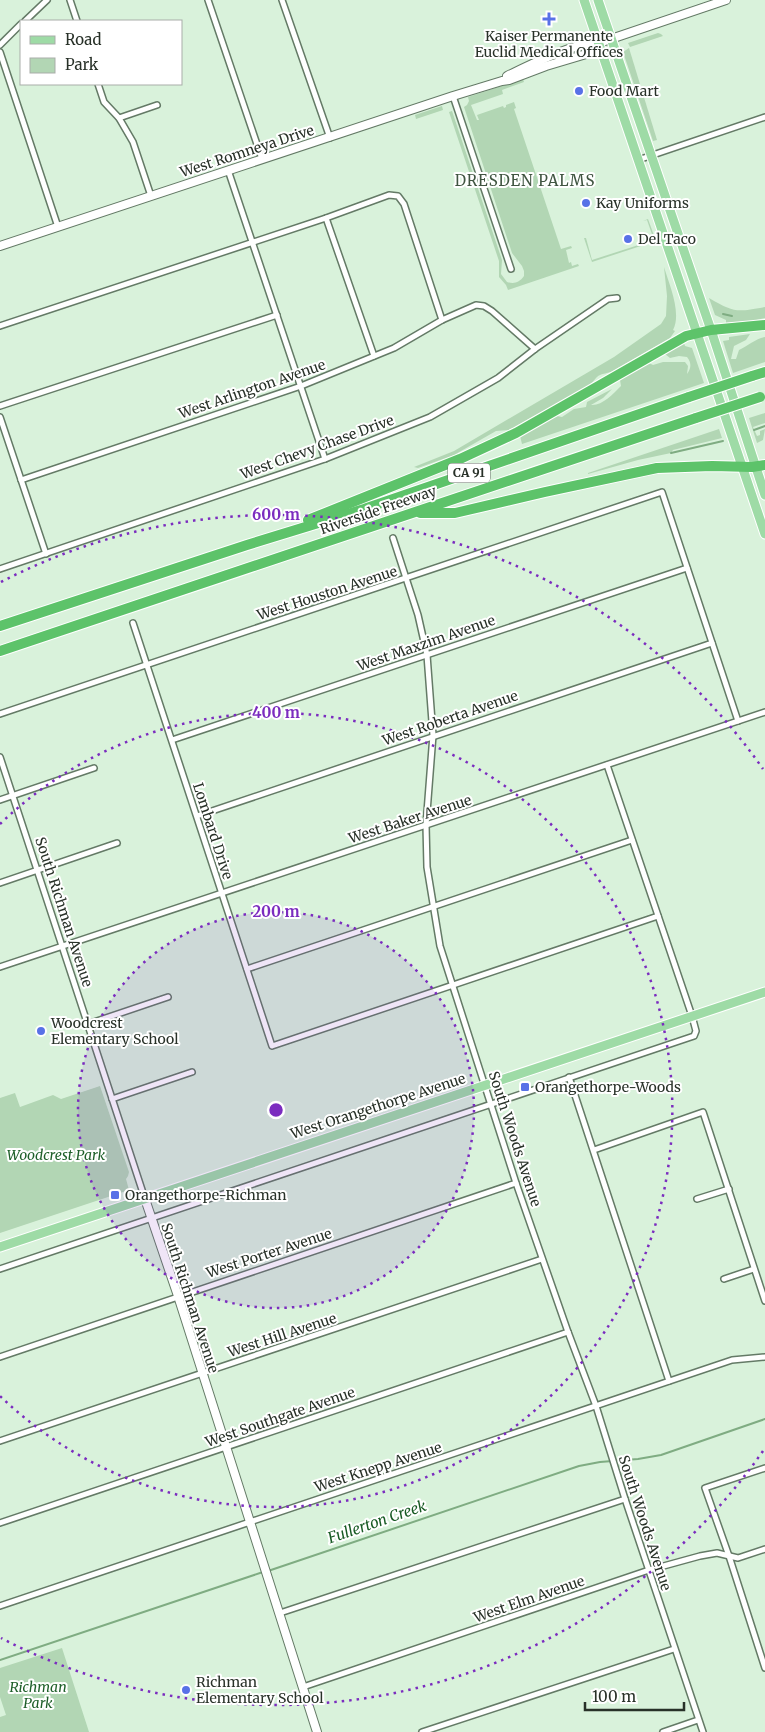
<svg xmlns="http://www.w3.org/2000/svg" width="765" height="1732" viewBox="0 0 765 1732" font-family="Merriweather,serif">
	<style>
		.green { fill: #b2d6b4 }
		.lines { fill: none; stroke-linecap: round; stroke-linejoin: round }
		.stream { stroke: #7fac82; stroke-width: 2 }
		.street-casing { stroke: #647a66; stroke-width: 8 }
		.secondary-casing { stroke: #647a66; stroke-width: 10 }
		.primary-casing { stroke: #fff; stroke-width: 11 }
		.highway-casing { stroke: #fff; stroke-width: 12 }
		.street { stroke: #fff; stroke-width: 5 }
		.secondary { stroke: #fff; stroke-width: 8 }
		.primary { stroke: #9edba6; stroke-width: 9 }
		.highway { stroke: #5dc36a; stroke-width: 10 }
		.highway-bridge-casing { stroke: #fff; stroke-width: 12; stroke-linecap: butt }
		.highway-bridge { stroke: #5dc36a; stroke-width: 10 }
		.ring { fill: none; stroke: #7b2cbf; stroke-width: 2.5; stroke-dasharray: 2.5 5 }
		.poi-dot { fill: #5871e7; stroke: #fff; stroke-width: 2 }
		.labels { text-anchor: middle; stroke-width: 4; stroke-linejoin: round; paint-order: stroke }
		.shield { fill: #fff; stroke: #686f68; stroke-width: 1 }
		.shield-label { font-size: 12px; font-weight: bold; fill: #283128 }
		.poi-label { font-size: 14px; fill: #283128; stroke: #fff; text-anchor: start }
		.street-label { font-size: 14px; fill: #283128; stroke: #fff }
		.park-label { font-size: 14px; font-style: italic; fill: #1e5f29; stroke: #fff }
		.neighbourhood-label { font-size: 15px; letter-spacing: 1px; fill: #405541; stroke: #fff }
		.water-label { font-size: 15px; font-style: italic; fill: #175a23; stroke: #fff }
		.centre { fill: #7b2cbf; stroke: #fff; stroke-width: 2.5 }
		.ring-label { font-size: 15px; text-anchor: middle; font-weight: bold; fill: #7b2cbf; stroke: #fff; stroke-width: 4; stroke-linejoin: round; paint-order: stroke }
	</style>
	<rect width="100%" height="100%" fill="#d9f2db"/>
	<g class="green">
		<polygon points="658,33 661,34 663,36 630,47 628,43"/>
		<polygon points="629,48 657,140 653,141 623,52"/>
		<path d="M 523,79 L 524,82 L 502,90 L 503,94 L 471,105 L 477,120 L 479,120 L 477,115 L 503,106 L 504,108 L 506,107 L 506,105 L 514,102 L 516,108 L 514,109 L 561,249 L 571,246 L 572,248 L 566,250 L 569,263 L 571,262 L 572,266 L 578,264 L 579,266 L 508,290 L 506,285 L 499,277 L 499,261 L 449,112 L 452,111 L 502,260 L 501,274 L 507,282 C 514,284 519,283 524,276 L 524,271 L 522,266 L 512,253 L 464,107 L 467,105 L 469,101 L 468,97 Z"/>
		<polygon points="442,106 443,110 416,119 415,115"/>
		<polygon points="648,219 656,241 592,262 584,238 586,238 592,260 654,240 647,220 643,221"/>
		<path d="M 664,267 C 669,284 682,313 673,330 L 675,331 L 670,338 L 611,372 C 592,376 600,377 588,386 L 509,430 L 496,431 L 454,455 L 418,468 L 414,467 L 454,451 L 614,357 L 661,324 L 666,316 L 667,296 Z"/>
		<path d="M 709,298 C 735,313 736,312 765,307 L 765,318 L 752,321 L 726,323 L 726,320 L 715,315 Z"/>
		<path d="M 750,334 L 746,340 L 734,346 L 731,359 L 736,359 L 739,350 C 747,346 757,338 765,337 L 765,362 L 733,373 L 723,341 L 729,340 L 729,337 Z"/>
		<path d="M 684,343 L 685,346 L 692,348 L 704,383 L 522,444 L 520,436 L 557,416 L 562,417 L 574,409 L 586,407 L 587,402 L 612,389 L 603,398 L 591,405 C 602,406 613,394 621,386 L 620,380 L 649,363 L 653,365 L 663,362 L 685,362 L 688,366 L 687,374 C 691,369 692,363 687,357 L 679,356 L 670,358 L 665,354 Z"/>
		<polygon points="765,413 765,423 753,427 757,436 760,435 760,431 765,429 763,440 757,443 749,418"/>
		<polygon points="719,429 722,438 673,450 671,453 638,460 588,474 588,473"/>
		<polygon points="100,1086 129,1172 128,1176 126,1179 129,1190 0,1233 0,1098 15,1093 20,1107 53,1095 61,1099"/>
		<polygon points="62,1648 89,1732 0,1732 0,1717 6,1715 0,1697 0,1668"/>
	</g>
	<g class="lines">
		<g class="stream">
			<polyline points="723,314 732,316"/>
			<polyline points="754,430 765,426"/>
			<polyline points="671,453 723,441"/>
			<polyline points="268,1571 579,1466 600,1462 638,1459 661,1455 765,1419"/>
			<polyline points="0,1660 263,1572"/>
		</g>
		<g class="street-casing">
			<g id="street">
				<polyline points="70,0 77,21"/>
				<polyline points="208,0 262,159"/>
				<polyline points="282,0 330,138"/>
				<polyline points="25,21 47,0"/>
				<polyline points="0,45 21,24"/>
				<polyline points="0,52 58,227"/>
				<polyline points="98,84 104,102 119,118 133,142 151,196"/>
				<polyline points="453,96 511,269"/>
				<polyline points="119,118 157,105"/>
				<polyline points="638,160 765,117"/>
				<polyline points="228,170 325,459"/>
				<polyline points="326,218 374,356"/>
				<polyline points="0,326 326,218 389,195 398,196 404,204 442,320"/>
				<polyline points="0,406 277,315"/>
				<polyline points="0,417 46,554"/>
				<polyline points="21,480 301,386 394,348 442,320 476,305 484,306 492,311 535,349"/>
				<polyline points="393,538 418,615 427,655 433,735 426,825 427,867 440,946 516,1183 568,1332 596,1406 625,1499 703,1732"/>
				<polyline points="0,569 325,459 430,417 498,378 535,349 608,299 617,298"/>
				<polyline points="133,623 272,1046 658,916"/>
				<polyline points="0,714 662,492 738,721"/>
				<polyline points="172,740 687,568"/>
				<polyline points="0,757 145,1199"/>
				<polyline points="0,800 94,768"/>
				<polyline points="197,816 712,643"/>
				<polyline points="0,883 117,843"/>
				<polyline points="0,967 765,712"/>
				<polyline points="247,969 632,840"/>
				<polyline points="88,1024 168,997"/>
				<polyline points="569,1077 669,1381"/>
				<polyline points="112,1099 192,1072"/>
				<polyline points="594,1150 703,1112 765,1301"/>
				<polyline points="697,1199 729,1189"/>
				<polyline points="0,1269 694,1036 696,1031 692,1016 607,765"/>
				<polyline points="724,1279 754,1269"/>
				<polyline points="0,1357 516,1183"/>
				<polyline points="0,1441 542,1259"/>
				<polyline points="765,1468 705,1488 729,1556 765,1668"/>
				<polyline points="0,1523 568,1332"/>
				<polyline points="0,1606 732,1360 765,1357"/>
				<polyline points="280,1613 625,1499"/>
				<polyline points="303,1687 649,1570 700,1556 717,1553 738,1558 765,1549"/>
				<polyline points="422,1732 674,1649"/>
				<polyline points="663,1732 698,1720"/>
			</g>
		</g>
		<g class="secondary-casing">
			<g id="secondary">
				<path d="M 507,76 C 528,66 577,41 599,43 L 726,0"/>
				<polyline points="0,246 453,96 502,81 509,80 546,66 593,52 599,43"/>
				<polyline points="145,1199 178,1296 317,1732"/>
			</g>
		</g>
		<g class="primary-casing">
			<g id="primary">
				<polyline points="584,0 765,534"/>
				<polyline points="598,0 711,330 765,495"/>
				<polyline points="0,1247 765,992"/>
			</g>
		</g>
		<g class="highway-casing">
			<g id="highway">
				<polyline points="752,376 765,372"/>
				<polyline points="420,513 455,513 545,492 657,468 712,466 752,467 765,465"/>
				<polyline points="308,520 460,459 516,433 686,336 711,330 765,325"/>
				<polyline points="0,626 247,545 364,509 689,397"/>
				<polyline points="0,651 696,418"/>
			</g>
		</g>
		<use href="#street" class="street"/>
		<use href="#secondary" class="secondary"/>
		<use href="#primary" class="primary"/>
		<use href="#highway" class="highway"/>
		<g class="highway-bridge-casing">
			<g id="highway-bridge">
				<polyline points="689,397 752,376"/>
				<polyline points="696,418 760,397"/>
			</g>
		</g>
		<use href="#highway-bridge" class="highway-bridge"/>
	</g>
	<circle cx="276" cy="1110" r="198" fill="#7b2cbf" fill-opacity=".12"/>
	<g class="ring">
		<circle cx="276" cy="1110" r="198"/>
		<path d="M0 824A397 397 0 1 1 0 1396"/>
		<path d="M763 1451A595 595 0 0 1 1 1638M1 582A595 595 0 0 1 763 769"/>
	</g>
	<g class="poi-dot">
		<path d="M546.5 11.5h5v5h5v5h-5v5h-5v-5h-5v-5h5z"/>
		<circle cx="579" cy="91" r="5"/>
		<circle cx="586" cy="203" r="5"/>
		<circle cx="628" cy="239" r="5"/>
		<circle cx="41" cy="1031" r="5"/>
		<rect x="520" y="1082" width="10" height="10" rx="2.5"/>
		<rect x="110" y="1190" width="10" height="10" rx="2.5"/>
		<circle cx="186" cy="1690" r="5"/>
	</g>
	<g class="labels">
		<rect class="shield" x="448" y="463.5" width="42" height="19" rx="4"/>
		<g class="shield-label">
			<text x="469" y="477">CA 91</text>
		</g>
		<g class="poi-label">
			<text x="549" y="41" text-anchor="middle">Kaiser Permanente<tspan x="549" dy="16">Euclid Medical Offices</tspan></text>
			<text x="589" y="96">Food Mart</text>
			<text x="596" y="208">Kay Uniforms</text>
			<text x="638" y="244">Del Taco</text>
			<text x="51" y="1028">Woodcrest<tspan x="51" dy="16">Elementary School</tspan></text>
			<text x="535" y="1092">Orangethorpe-Woods</text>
			<text x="125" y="1200">Orangethorpe-Richman</text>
			<text x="196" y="1687">Richman<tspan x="196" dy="16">Elementary School</tspan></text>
		</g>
		<g class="street-label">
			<text transform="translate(247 151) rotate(-18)" y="5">West Romneya Drive</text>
			<text transform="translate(252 389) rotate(-19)" y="5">West Arlington Avenue</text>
			<text transform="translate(317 447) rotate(-20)" y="5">West Chevy Chase Drive</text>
			<text transform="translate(378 510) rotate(-19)" y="5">Riverside Freeway</text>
			<text transform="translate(327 593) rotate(-18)" y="5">West Houston Avenue</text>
			<text transform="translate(426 643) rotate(-19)" y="5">West Maxzim Avenue</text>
			<text transform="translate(450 718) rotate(-19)" y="5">West Roberta Avenue</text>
			<text transform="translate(410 819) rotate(-18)" y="5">West Baker Avenue</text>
			<text transform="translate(213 831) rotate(72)" y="5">Lombard Drive</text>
			<text transform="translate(64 912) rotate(72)" y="5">South Richman Avenue</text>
			<text transform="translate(378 1106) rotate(-18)" y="5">West Orangethorpe Avenue</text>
			<text transform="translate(515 1139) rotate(72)" y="5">South Woods Avenue</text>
			<text transform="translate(269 1253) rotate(-18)" y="5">West Porter Avenue</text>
			<text transform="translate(190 1298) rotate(72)" y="5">South Richman Avenue</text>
			<text transform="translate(282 1335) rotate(-18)" y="5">West Hill Avenue</text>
			<text transform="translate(280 1417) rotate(-19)" y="5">West Southgate Avenue</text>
			<text transform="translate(378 1467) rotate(-18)" y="5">West Knepp Avenue</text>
			<text transform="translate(645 1523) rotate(72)" y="5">South Woods Avenue</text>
			<text transform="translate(529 1599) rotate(-19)" y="5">West Elm Avenue</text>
		</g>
		<g class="park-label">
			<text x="56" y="1160">Woodcrest Park</text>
			<text x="38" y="1692">Richman<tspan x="38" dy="16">Park</tspan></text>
		</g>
		<g class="neighbourhood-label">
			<text x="525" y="186">DRESDEN PALMS</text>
		</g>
		<g class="water-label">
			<text transform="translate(377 1522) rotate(-19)" y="5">Fullerton Creek</text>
		</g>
	</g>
	<circle cx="276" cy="1110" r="8" class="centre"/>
	<g class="ring-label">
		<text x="276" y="520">600 m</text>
		<text x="276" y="718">400 m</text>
		<text x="276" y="917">200 m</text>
	</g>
	<rect x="20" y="20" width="162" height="65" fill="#ffffff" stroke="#a9ada9"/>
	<rect x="30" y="36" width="25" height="8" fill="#9edba6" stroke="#a9ada9"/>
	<text x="65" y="45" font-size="15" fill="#283128">Road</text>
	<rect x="30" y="58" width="25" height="15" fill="#b2d6b4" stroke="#a9ada9"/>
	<text x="65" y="70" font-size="15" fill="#283128">Park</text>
	<path d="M585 1702v8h99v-8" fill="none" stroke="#283128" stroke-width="2.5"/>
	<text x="592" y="1702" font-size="15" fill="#283128" stroke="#ffffff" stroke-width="4" paint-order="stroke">100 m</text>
</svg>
